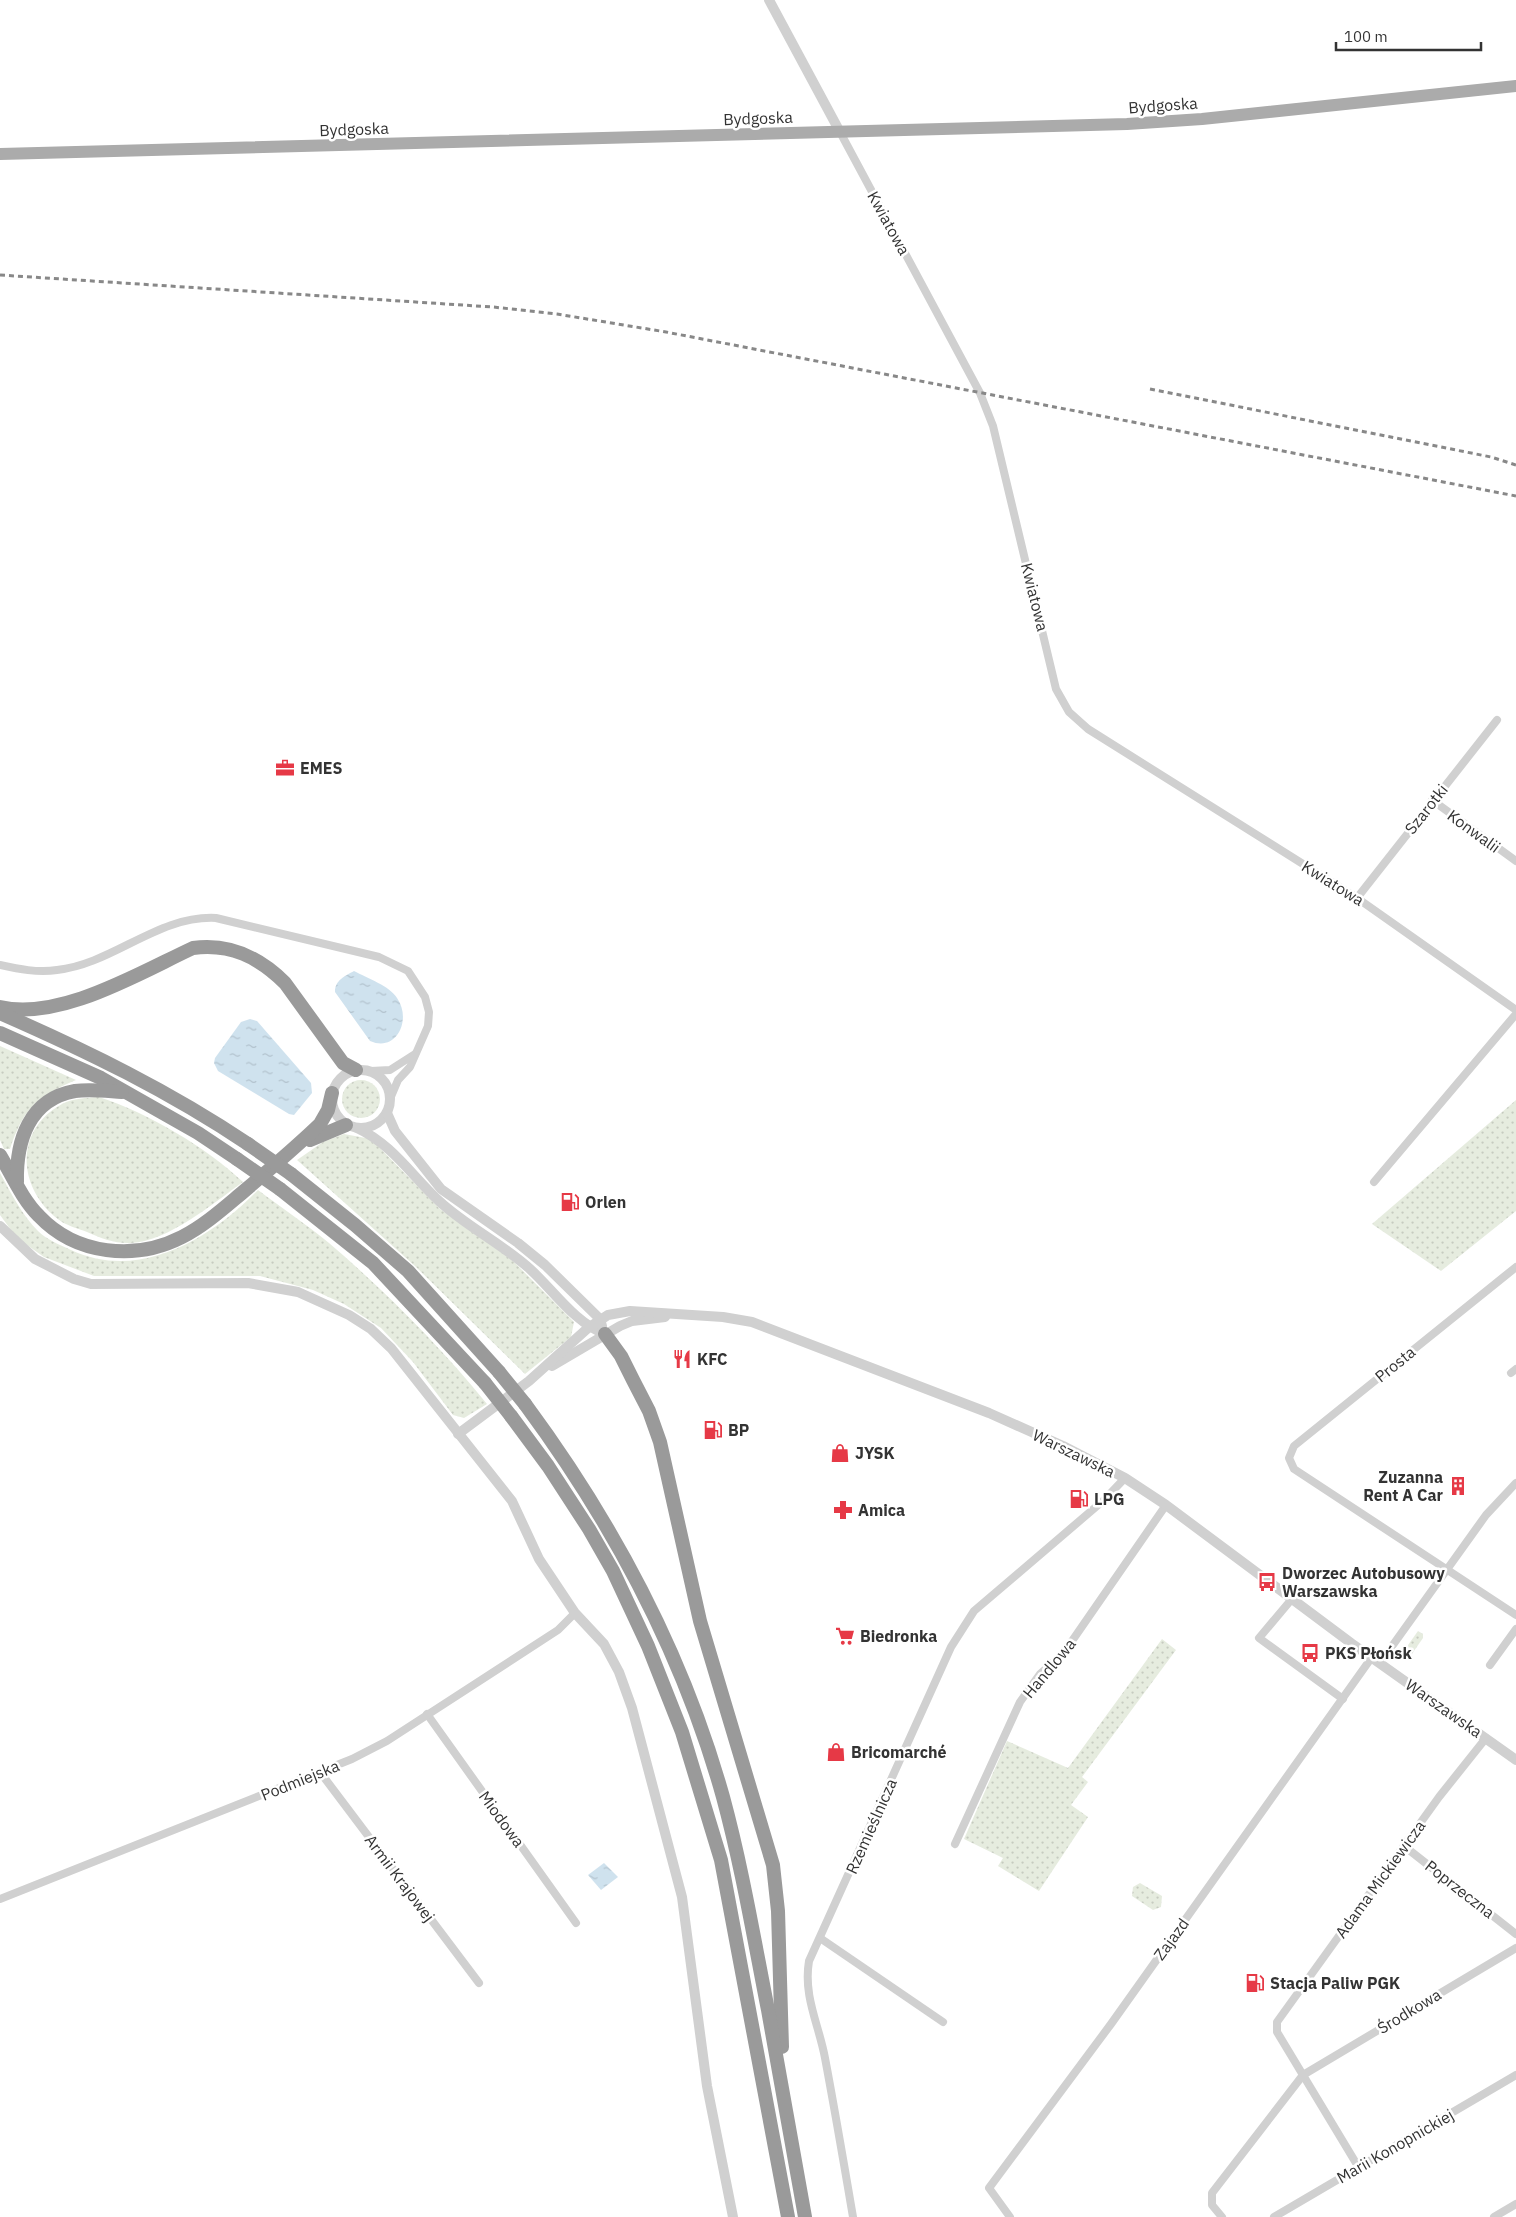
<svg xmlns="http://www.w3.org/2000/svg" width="1516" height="2217" viewBox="0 0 1516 2217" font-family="'IBM Plex Sans',sans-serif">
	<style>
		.grass { fill: url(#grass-dots) }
		.water { fill: url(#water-ripples) }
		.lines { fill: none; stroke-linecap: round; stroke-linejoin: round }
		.minor { stroke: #d0d0d0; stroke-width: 8 }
		.tertiary { stroke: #d0d0d0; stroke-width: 10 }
		.primary { stroke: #ababab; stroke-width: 12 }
		.motorway { stroke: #9a9a9a; stroke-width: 14 }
		.rail { stroke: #888; stroke-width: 3; stroke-dasharray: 5 4; stroke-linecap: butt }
		.motorway-bridge { stroke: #9a9a9a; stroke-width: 14 }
		.labels { text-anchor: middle; stroke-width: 5; stroke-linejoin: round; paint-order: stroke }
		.street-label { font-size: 16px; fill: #333; stroke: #fff }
		.poi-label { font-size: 16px; font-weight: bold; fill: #333; stroke: #fff; text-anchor: start }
	</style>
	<defs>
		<pattern id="grass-dots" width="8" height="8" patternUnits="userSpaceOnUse" patternTransform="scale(1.25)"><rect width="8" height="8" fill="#e6ecdf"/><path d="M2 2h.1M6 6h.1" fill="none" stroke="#c6cbc0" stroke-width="1.8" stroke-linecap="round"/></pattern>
		<pattern id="water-ripples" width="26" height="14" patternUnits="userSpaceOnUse" patternTransform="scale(1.25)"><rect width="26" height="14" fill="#cfe2ee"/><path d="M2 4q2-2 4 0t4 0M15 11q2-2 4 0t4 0" fill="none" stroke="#b2c2cd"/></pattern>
	</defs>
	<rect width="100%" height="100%" fill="#fff"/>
	<g class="grass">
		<path d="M 0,1046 L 76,1080 C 37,1096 23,1109 10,1149 L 4,1149 L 0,1140 Z"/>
		<circle cx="361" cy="1099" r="19"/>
		<path d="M 99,1097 C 148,1113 206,1147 243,1182 C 212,1204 169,1241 131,1243 C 116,1244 100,1238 87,1232 C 79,1229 69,1226 62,1222 C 18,1192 12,1131 62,1104 C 73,1098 87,1098 99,1097 Z"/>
		<polygon points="1516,1100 1516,1211 1441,1271 1372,1224"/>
		<polygon points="344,1134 371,1139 440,1209 508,1256 574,1322 571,1337 525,1374 415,1266 297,1160 323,1142"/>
		<path d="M 0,1173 C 11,1193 22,1215 38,1231 C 46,1239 60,1245 71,1250 C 140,1282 210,1239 258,1190 C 282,1208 306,1224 329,1243 C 386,1292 440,1346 487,1404 L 464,1418 L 453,1415 L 413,1362 L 381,1328 L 344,1304 L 313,1290 L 260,1276 L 94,1276 L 44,1257 L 17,1238 L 0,1215 Z"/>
		<polygon points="1418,1631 1423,1634 1423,1638 1407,1661 1401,1655"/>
		<polygon points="1162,1639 1176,1650 1082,1777 1088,1782 1071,1805 1088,1817 1039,1891 998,1866 1003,1858 964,1839 1007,1741 1068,1768"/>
		<polygon points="1140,1883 1162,1896 1161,1907 1153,1910 1132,1896 1133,1887"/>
	</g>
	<g class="water">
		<path d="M 354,971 C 367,978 390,986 397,998 C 412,1019 397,1053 370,1041 L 335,992 C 335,980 345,976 354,971 Z"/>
		<polygon points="250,1019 257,1021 311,1083 312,1093 294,1115 289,1114 218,1071 214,1063 215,1058 241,1022"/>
		<polygon points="604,1863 618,1877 601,1890 588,1875"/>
	</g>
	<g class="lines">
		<g class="minor">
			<polyline points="840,132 980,393 993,426 1056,689 1069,712 1088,729 1357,898 1516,1010"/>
			<polyline points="1432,800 1516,861"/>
			<polyline points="1357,898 1497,720"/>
			<path d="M 0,965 C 18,969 38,973 57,970 C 113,964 158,915 216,918 L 379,957 L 408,971 L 425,997 L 429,1012 L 428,1026 L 410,1067 L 398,1080 L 390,1099"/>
			<polyline points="371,1071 390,1070 415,1054"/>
			<polyline points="1374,1182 1516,1014"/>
			<polyline points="1516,1267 1294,1446 1289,1458 1294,1469 1516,1615"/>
			<polyline points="1511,1373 1516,1369"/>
			<polyline points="1291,1600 1259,1638 1343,1699"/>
			<polyline points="1380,1663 1486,1515 1516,1483"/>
			<polyline points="1490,1665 1516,1629"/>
			<polyline points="427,1714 576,1923"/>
			<polyline points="320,1772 479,1983"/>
			<polyline points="955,1844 1020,1702 1040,1674 1063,1654 1166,1505"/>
			<polyline points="1404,1846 1516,1934"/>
			<polyline points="0,1899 352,1759 387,1741 558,1630 575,1613"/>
			<polyline points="820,1938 943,2022"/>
			<polyline points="1359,2168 1277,2032 1277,2022 1439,1797 1486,1738"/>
			<path d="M 853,2217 C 844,2164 835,2111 825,2058 C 819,2025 803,1996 809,1961 L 951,1647 L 974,1611 L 1104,1500 L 1125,1478"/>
			<polyline points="1010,2217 989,2188 1111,2024 1372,1657"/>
			<polyline points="1222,2217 1212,2205 1212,2193 1303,2075 1516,1948"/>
			<polyline points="1274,2217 1516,2075"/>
			<polyline points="1494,2217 1516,2204"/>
		</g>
		<g class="tertiary">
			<polyline points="769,0 840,132"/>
			<circle cx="361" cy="1099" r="29"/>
			<polyline points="387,1113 395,1131 441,1189 518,1243 545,1265 600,1319 602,1326"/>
			<path d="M 357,1128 C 392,1144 412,1176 439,1201 C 467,1227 503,1244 531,1270 C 554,1291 575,1323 605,1334"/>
			<polyline points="0,1226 35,1259 74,1279 91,1284 248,1283 298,1292 349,1315 371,1329 391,1348 512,1501 539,1559 575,1613 604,1644 619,1672 632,1708 682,1897 707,2086 733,2217"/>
			<polyline points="552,1366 620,1326 632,1321 665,1317"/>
			<polyline points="458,1434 529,1381 588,1328 608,1315 630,1311 723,1317 752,1322 989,1413 1063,1446 1125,1478 1166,1505 1351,1643 1516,1760"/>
		</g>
		<polyline class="primary" points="0,154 1127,124 1202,119 1516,86"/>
		<g class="motorway">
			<path d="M 0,1007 C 60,1021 139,973 193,948 C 230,943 259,957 285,983 L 343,1063 L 356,1070"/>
			<path d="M 0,1013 C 87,1051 169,1091 248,1144"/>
			<polyline points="0,1033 101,1078 198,1133 237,1159"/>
			<polyline points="310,1140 346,1125"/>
			<path d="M 0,1155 C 12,1175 22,1199 39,1216 C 76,1255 135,1261 182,1237 C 204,1226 225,1207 243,1192 C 269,1170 295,1148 320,1124 L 328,1110 L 332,1093"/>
			<polyline points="291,1174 355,1225 408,1271 499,1372"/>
			<path d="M 17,1182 C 16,1141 29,1099 75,1091 C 91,1089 106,1091 122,1092"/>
			<polyline points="280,1189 373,1263 485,1383"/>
			<polyline points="605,1334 621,1356 633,1380 649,1411 660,1442 700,1621 773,1865 778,1911 782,2047"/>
			<path d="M 525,1404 C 613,1523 683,1654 723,1797 C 742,1867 754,1939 768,2010 C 780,2079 793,2148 805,2217"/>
			<polyline points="511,1416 548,1466 589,1529 613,1571 648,1646 682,1732 721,1860 788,2217"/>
		</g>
		<g class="rail">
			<polyline points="0,275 493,307 557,314 666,332 1516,496"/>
			<polyline points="1150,389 1491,457 1516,465"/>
		</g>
		<g class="motorway-bridge">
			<polyline points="248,1144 291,1174"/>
			<polyline points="237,1159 280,1189"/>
			<polyline points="499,1372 525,1404"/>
			<polyline points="485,1383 511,1416"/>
		</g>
	</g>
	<defs>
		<g id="office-bare" transform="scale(1.5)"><path d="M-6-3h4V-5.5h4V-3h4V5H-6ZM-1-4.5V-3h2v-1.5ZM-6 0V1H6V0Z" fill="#e63946" stroke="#fff" stroke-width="2.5" paint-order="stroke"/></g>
		<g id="fuel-bare" transform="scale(1.5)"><path d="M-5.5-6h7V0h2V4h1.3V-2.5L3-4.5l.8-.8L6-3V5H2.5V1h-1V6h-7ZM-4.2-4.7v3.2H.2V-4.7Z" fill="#e63946" stroke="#fff" stroke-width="2.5" paint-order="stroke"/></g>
		<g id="restaurant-bare" transform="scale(1.5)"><path d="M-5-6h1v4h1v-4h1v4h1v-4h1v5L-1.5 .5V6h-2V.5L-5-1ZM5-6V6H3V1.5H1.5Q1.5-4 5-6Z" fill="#e63946" stroke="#fff" stroke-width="2.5" paint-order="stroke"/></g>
		<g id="shop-bare" transform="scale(1.5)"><path d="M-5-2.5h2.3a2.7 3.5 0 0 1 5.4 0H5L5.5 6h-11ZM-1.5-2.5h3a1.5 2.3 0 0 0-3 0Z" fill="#e63946" stroke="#fff" stroke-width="2.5" paint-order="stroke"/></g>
		<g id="building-bare" transform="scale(1.5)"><path d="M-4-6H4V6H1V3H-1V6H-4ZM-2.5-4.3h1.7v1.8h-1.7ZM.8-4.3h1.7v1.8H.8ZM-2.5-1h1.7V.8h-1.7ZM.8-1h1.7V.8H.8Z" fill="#e63946" stroke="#fff" stroke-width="2.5" paint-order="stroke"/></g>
		<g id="pharmacy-bare" transform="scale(1.5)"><path d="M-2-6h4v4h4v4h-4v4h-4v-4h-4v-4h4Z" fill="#e63946" stroke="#fff" stroke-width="2.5" paint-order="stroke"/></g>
		<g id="bus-bare" transform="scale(1.5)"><path d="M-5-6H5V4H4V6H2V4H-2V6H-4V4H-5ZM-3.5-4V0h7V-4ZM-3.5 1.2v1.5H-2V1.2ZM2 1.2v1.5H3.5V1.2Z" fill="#e63946" stroke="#fff" stroke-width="2.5" paint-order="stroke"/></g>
		<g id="supermarket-bare" transform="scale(1.5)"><path d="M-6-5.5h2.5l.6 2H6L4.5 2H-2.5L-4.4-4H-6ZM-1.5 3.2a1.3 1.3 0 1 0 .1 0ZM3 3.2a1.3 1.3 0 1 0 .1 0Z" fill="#e63946" stroke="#fff" stroke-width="2.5" paint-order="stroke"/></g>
	</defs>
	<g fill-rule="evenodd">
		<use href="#office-bare" x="285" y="768"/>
		<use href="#fuel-bare" x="570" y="1202"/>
		<use href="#restaurant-bare" x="682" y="1359"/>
		<use href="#fuel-bare" x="713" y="1430"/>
		<use href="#shop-bare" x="840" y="1453"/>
		<use href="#building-bare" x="1458" y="1486"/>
		<use href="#fuel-bare" x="1079" y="1499"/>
		<use href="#pharmacy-bare" x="843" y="1510"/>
		<use href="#bus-bare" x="1267" y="1582"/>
		<use href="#supermarket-bare" x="845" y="1636"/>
		<use href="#bus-bare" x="1310" y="1653"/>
		<use href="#shop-bare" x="836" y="1752"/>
		<use href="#fuel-bare" x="1255" y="1983"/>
	</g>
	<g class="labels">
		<g class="street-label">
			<text transform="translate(1163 105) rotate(-4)" y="6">Bydgoska</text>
			<text transform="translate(758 118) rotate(-2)" y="6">Bydgoska</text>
			<text transform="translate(354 129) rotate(-2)" y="6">Bydgoska</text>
			<text transform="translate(889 223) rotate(61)" y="6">Kwiatowa</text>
			<text transform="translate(1035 597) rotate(76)" y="6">Kwiatowa</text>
			<text transform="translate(1426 809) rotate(-52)" y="6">Szarotki</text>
			<text transform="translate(1474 831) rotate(36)" y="6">Konwalii</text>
			<text transform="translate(1333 883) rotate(32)" y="6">Kwiatowa</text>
			<text transform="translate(1395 1364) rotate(-39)" y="6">Prosta</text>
			<text transform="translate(1074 1453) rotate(26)" y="6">Warszawska</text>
			<text transform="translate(1049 1668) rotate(-50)" y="6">Handlowa</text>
			<text transform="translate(1444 1708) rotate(35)" y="6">Warszawska</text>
			<text transform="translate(300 1780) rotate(-22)" y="6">Podmiejska</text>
			<text transform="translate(502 1819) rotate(54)" y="6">Miodowa</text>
			<text transform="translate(871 1826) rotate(-66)" y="6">Rzemieślnicza</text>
			<text transform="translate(400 1878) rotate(53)" y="6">Armii Krajowej</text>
			<text transform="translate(1380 1879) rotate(-54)" y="6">Adama Mickiewicza</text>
			<text transform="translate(1460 1889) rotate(38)" y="6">Poprzeczna</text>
			<text transform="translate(1171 1939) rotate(-54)" y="6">Zajazd</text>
			<text transform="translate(1409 2011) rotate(-31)" y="6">Środkowa</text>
			<text transform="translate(1395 2146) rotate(-30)" y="6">Marii Konopnickiej</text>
		</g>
		<g class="poi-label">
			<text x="300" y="774">EMES</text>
			<text x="585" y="1208">Orlen</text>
			<text x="697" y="1365">KFC</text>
			<text x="728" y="1436">BP</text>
			<text x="855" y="1459">JYSK</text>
			<text x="1443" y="1483" text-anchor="end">Zuzanna<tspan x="1443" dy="18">Rent A Car</tspan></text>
			<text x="1094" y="1505">LPG</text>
			<text x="858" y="1516">Amica</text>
			<text x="1282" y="1579">Dworzec Autobusowy<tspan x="1282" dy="18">Warszawska</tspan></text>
			<text x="860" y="1642">Biedronka</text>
			<text x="1325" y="1659">PKS Płońsk</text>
			<text x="851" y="1758">Bricomarché</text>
			<text x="1270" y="1989">Stacja Paliw PGK</text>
		</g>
	</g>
	<path d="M1336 42v8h145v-8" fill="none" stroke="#333333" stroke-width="2.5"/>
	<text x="1344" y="42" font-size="15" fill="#333333" stroke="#ffffff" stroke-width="4" paint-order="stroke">100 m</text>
</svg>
